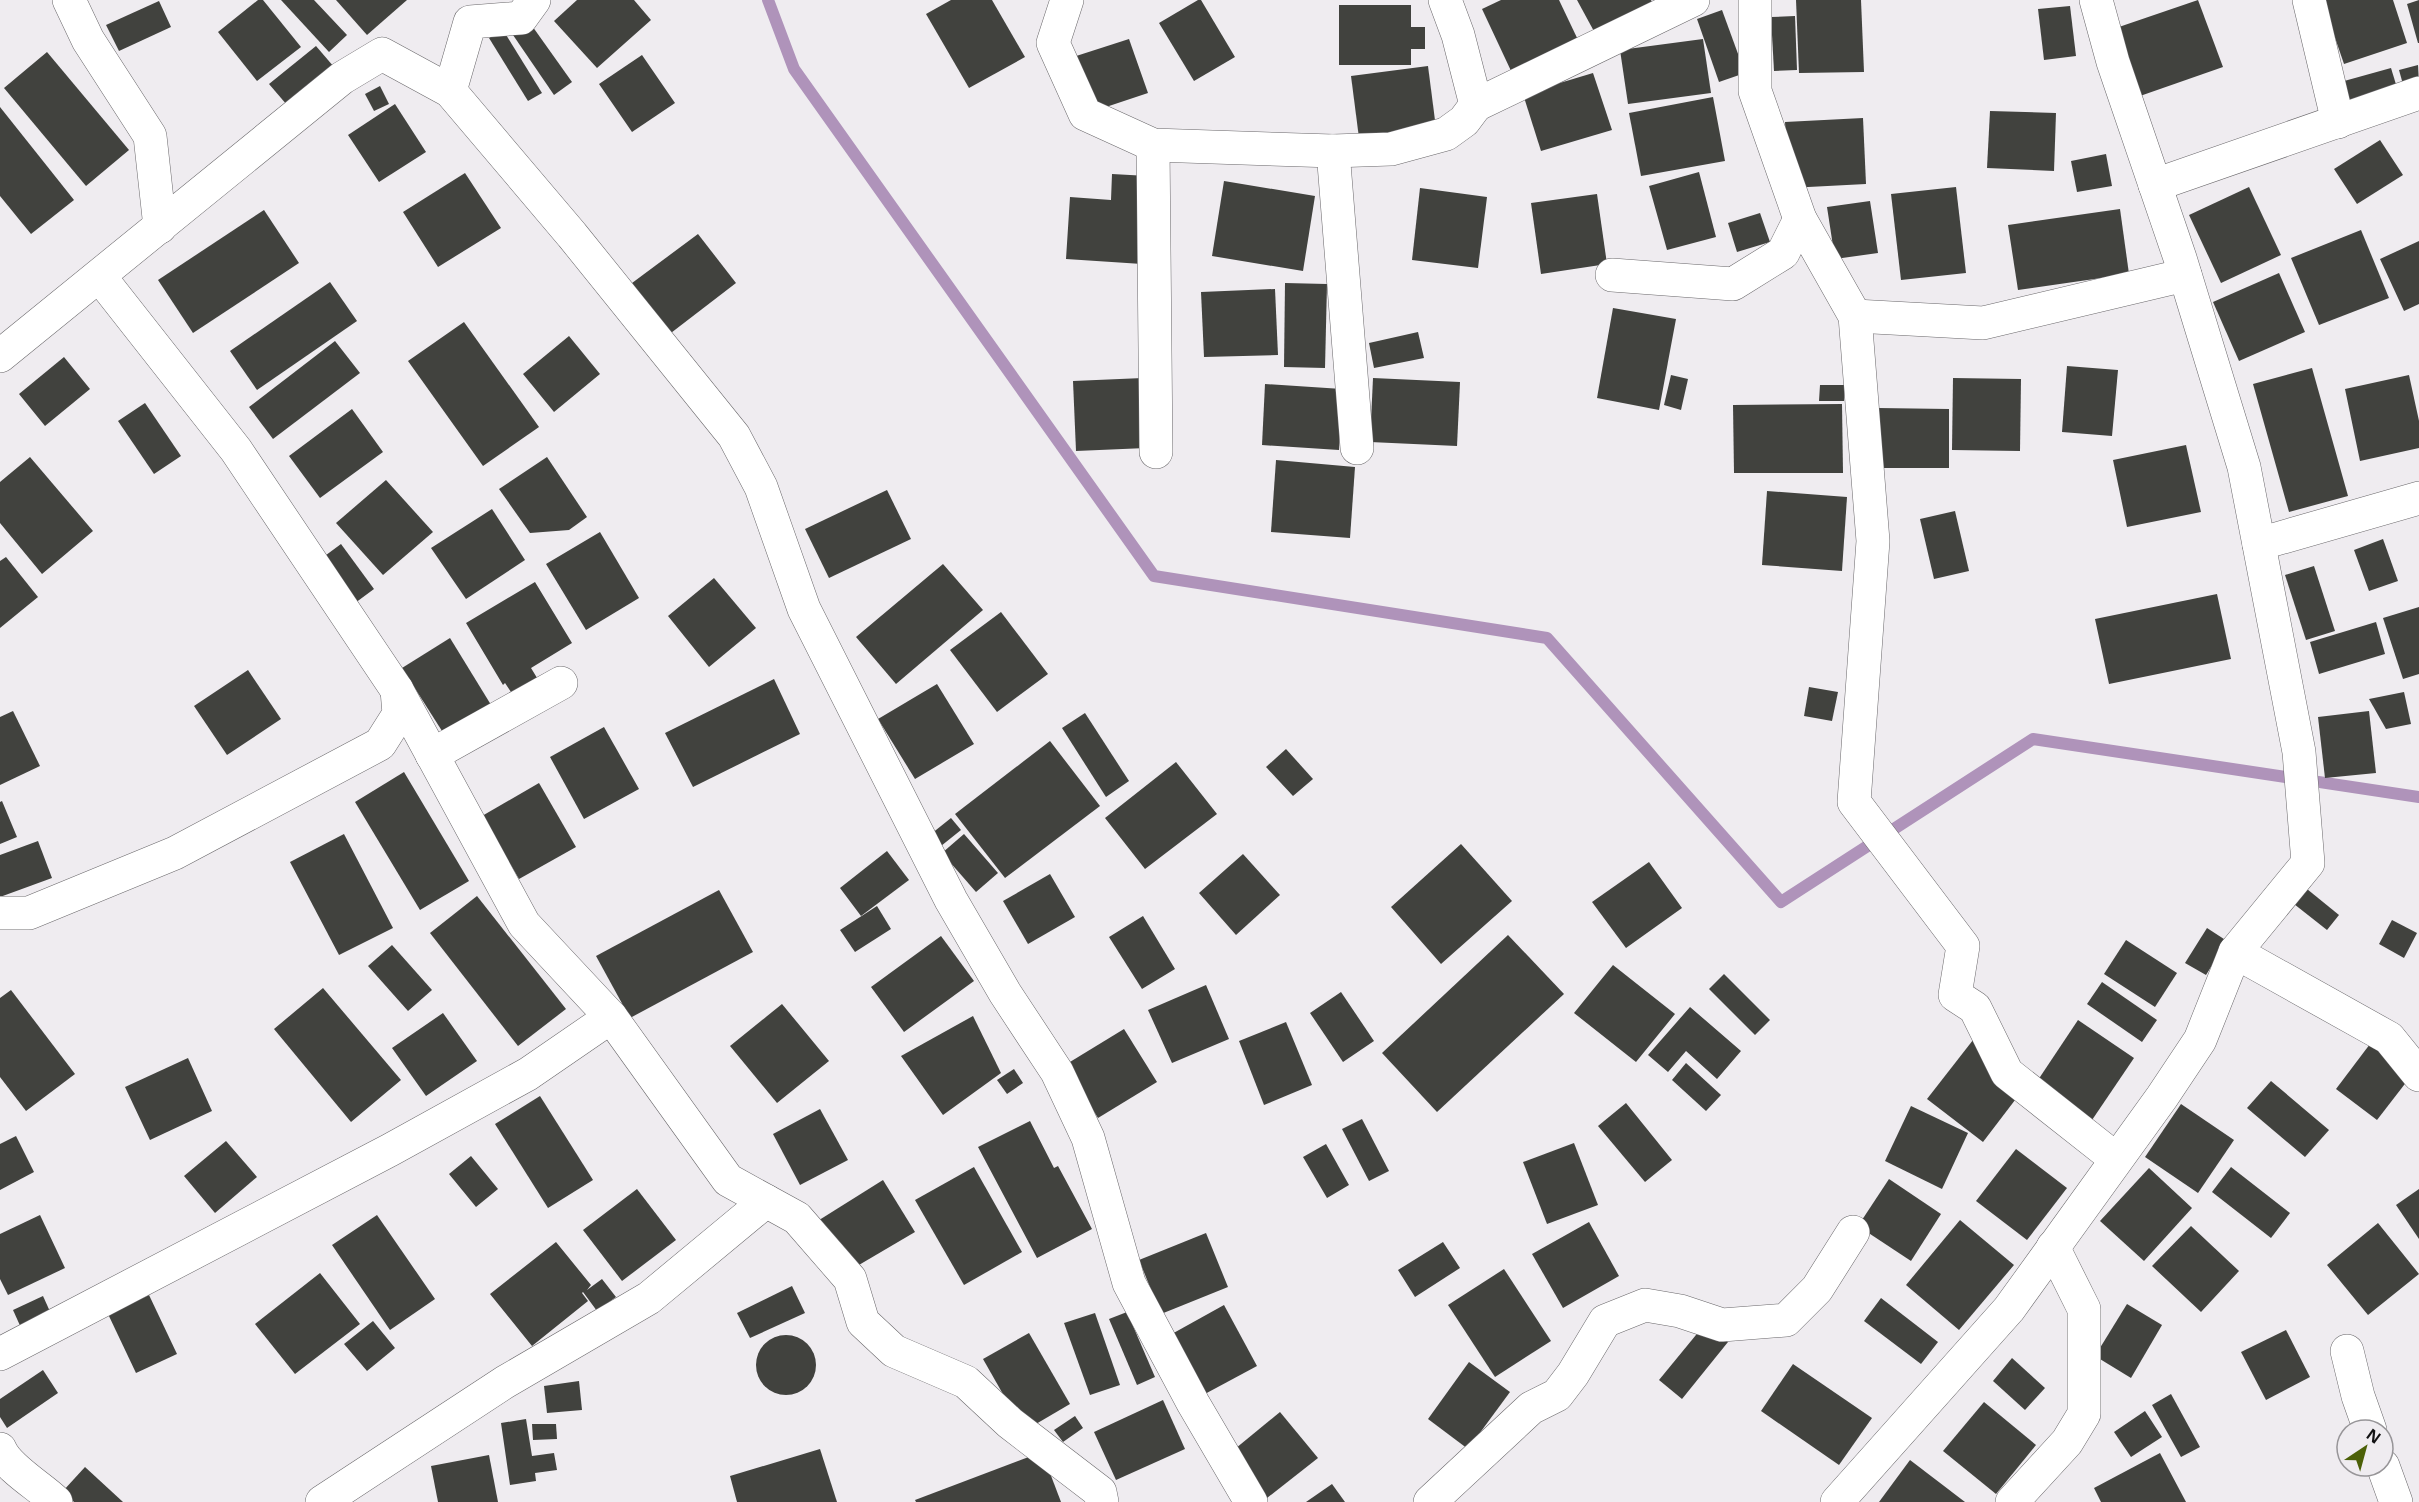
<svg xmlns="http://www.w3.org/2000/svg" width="2419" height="1502" viewBox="0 0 2419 1502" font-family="'Noto Sans',sans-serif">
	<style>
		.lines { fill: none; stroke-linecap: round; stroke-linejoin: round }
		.stream { stroke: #af93ba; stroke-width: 12 }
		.building { fill: #41423e }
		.street-casing { stroke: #6a686b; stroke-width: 34 }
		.street { stroke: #fff; stroke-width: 33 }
	</style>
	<rect width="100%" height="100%" fill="#efecf0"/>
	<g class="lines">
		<polyline class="stream" points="768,0 794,69 1154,576 1547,638 1781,902 2033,739 2419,797"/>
	</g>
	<g class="building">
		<polygon points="258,0 263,0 301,47 257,81 218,32"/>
		<polygon points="281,0 314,0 347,35 329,52"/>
		<polygon points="336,0 407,0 367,35"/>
		<polygon points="577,0 634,0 651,20 597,68 554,21"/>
		<polygon points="951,0 992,0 1025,57 969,88 926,14"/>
		<polygon points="1198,0 1201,0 1235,57 1194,81 1159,23"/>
		<polygon points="1501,0 1559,0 1579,42 1512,73 1482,9"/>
		<polygon points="1577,0 1651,0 1653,4 1596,35"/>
		<polygon points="1796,0 1861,0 1864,72 1799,73"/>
		<polygon points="2198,0 2223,67 2140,96 2116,28"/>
		<polygon points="2322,0 2393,0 2407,43 2344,64"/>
		<polygon points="2419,0 2419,43 2418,43 2407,4"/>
		<polygon points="159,1 171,27 119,51 106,25"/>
		<polygon points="1339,5 1411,5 1411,27 1425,27 1425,49 1411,49 1411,65 1339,65"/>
		<polygon points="2070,6 2076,56 2044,60 2038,9"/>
		<polygon points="1722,10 1745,73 1719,82 1697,19"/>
		<polygon points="1795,16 1797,70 1774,71 1771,17"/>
		<polygon points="530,23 572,82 554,95 513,35"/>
		<polygon points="503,30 542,93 528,101 489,38"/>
		<polygon points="1129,39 1148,93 1088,113 1070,58"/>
		<polygon points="1703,39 1711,93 1628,104 1620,50"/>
		<polygon points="316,46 334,67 287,105 269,84"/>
		<polygon points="47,52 129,150 86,186 4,88"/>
		<polygon points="642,55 675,103 632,132 599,84"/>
		<polygon points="2418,65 2419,84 2404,88 2399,70"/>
		<polygon points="1428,66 1436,128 1359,138 1351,76"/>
		<polygon points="2391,68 2398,91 2343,107 2337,83"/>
		<polygon points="1593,73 1612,130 1541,151 1523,94"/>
		<polygon points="380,86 389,104 374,111 365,94"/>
		<polygon points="1713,97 1725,161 1641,176 1629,113"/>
		<polygon points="395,104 426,152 379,182 348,135"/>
		<polygon points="0,107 74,200 31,234 0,196"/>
		<polygon points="1990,111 2056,113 2054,171 1987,168"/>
		<polygon points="1863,118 1866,184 1789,188 1785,122"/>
		<polygon points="2380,140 2403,175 2357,204 2334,169"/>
		<polygon points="2106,154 2112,186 2077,192 2071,161"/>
		<polygon points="1699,172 1716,237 1667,250 1649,186"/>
		<polygon points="465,173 501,228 438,267 403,212"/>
		<polygon points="1112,174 1148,176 1142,264 1066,259 1070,197 1111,200"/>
		<polygon points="1224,181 1315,196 1303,271 1212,256"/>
		<polygon points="1956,187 1966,273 1901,280 1891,194"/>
		<polygon points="2249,187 2281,255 2221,283 2189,215"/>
		<polygon points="1420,188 1487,197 1478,268 1412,260"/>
		<polygon points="1597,194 1607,264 1541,274 1531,203"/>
		<polygon points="1870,201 1878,253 1835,259 1827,207"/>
		<polygon points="2120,209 2129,274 2018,290 2008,225"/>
		<polygon points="264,210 299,263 193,333 158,280"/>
		<polygon points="1760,213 1770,242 1737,252 1728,223"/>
		<polygon points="2361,230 2389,298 2319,325 2291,258"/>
		<polygon points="698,234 736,283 667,336 628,286"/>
		<polygon points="2419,241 2419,304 2404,311 2380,259"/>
		<polygon points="2279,273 2305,332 2239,361 2213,302"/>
		<polygon points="330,282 357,321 257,390 230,351"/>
		<polygon points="1285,283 1327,284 1325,368 1284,367"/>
		<polygon points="1275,289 1278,355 1204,357 1201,292"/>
		<polygon points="1613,308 1676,319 1659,410 1597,398"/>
		<polygon points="464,322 539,427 483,466 408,361"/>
		<polygon points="1418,332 1424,358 1374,368 1369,343"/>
		<polygon points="569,336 600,374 554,412 523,374"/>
		<polygon points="335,341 360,373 273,439 249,407"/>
		<polygon points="64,357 90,389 45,426 19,394"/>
		<polygon points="2067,366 2118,370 2112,436 2062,432"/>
		<polygon points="2312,368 2348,496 2289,512 2253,384"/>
		<polygon points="1671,375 1688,379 1681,410 1664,405"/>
		<polygon points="2409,375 2419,421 2419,448 2360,461 2345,389"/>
		<polygon points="1143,378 1146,448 1076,451 1073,381"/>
		<polygon points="1373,378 1460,382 1457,446 1370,442"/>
		<polygon points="1953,378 2021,379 2020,451 1952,450"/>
		<polygon points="1265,384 1342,389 1339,450 1262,445"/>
		<polygon points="1820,385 1845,385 1844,401 1819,401"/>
		<polygon points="145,403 181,456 154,474 118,421"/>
		<polygon points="1842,404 1843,473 1734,473 1733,405"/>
		<polygon points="1878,408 1949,409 1949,468 1878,468"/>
		<polygon points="352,409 383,452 320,498 289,456"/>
		<polygon points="2186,445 2201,512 2127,527 2113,460"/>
		<polygon points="30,457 93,531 42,574 0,523 0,482"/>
		<polygon points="547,457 587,517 569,530 530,533 499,489"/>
		<polygon points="1276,460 1355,467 1350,538 1271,532"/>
		<polygon points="386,480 433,532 383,575 336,523"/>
		<polygon points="887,490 911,539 829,578 805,529"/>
		<polygon points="1767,491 1847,497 1842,571 1762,565"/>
		<polygon points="492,509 525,560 466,599 431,548"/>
		<polygon points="1955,511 1969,571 1934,579 1920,519"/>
		<polygon points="600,532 639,598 586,630 546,564"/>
		<polygon points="2383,539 2398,581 2369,591 2354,550"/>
		<polygon points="341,544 374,589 351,606 318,561"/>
		<polygon points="6,557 38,597 0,628 0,561"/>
		<polygon points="943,564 983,610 896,684 856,637"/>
		<polygon points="2314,566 2335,631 2306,640 2285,575"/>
		<polygon points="714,578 756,628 709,667 668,616"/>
		<polygon points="535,582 572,643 531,668 542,686 517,701 505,683 503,685 466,623"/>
		<polygon points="2217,594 2231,659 2109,684 2095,619"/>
		<polygon points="2419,607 2419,674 2403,679 2383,618"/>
		<polygon points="1001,612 1048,674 997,712 950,650"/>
		<polygon points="2376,622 2385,654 2319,674 2310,642"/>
		<polygon points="450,638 496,713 449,742 402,668"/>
		<polygon points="248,670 281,719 227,755 194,706"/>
		<polygon points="774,679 800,734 693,787 665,733"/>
		<polygon points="937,684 974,744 915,779 878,719"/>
		<polygon points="1809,687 1838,692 1832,721 1804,716"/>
		<polygon points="2404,692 2411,724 2386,729 2369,699"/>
		<polygon points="13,711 40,766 0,785 0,717"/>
		<polygon points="2369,711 2376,773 2325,778 2318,717"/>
		<polygon points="1085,713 1129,781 1106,797 1062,728"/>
		<polygon points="604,727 639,789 584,819 550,757"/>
		<polygon points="1050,741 1100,806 1005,878 955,814"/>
		<polygon points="1286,749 1313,779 1293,796 1266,767"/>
		<polygon points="1176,762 1217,814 1145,869 1105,818"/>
		<polygon points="404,772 469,881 420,910 355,802"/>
		<polygon points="539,783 576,847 519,879 482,816"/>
		<polygon points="2,801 17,837 0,844 0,802"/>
		<polygon points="951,818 961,830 941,846 931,834"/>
		<polygon points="344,834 393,928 339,955 290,862"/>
		<polygon points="964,834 998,873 976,892 942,853"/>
		<polygon points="38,841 52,878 0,897 0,855"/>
		<polygon points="1461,844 1512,901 1441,964 1391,907"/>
		<polygon points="887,851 909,880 861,916 840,888"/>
		<polygon points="1243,854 1280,895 1236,935 1199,893"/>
		<polygon points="1649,862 1682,908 1626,948 1592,902"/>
		<polygon points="1050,874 1075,917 1028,944 1003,901"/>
		<polygon points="2307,889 2339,915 2327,930 2294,904"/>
		<polygon points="719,890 753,952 630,1018 596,956"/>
		<polygon points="477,896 566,1009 518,1046 430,933"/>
		<polygon points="877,906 891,929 855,952 840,930"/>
		<polygon points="1143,916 1175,969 1142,989 1109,937"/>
		<polygon points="2392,920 2417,933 2404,958 2379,944"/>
		<polygon points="2207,928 2227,941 2206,975 2185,963"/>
		<polygon points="1508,935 1564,994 1437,1112 1382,1053"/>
		<polygon points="941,936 974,981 904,1032 871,987"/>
		<polygon points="2126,940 2177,973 2155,1007 2104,974"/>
		<polygon points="392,945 432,990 408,1011 368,966"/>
		<polygon points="1613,965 1675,1014 1636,1062 1574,1013"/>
		<polygon points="1724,974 1770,1020 1755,1035 1709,989"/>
		<polygon points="2102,982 2157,1020 2142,1042 2087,1004"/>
		<polygon points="1206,985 1229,1039 1172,1063 1148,1010"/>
		<polygon points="323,988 401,1080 351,1122 274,1029"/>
		<polygon points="11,990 75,1074 26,1111 0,1077 0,998"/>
		<polygon points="1341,992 1374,1041 1343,1062 1310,1013"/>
		<polygon points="782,1004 829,1061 777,1103 730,1046"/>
		<polygon points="1690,1007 1741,1051 1717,1079 1686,1051 1668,1072 1648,1055"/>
		<polygon points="443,1013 477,1061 426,1096 392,1048"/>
		<polygon points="973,1016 1001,1073 943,1115 901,1056"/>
		<polygon points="2078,1020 2134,1058 2090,1123 2034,1086"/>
		<polygon points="1286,1022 1312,1085 1264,1105 1239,1041"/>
		<polygon points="1124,1029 1157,1082 1098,1118 1065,1065"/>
		<polygon points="1973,1040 2028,1083 1983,1142 1927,1099"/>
		<polygon points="2370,1044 2411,1076 2377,1120 2336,1089"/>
		<polygon points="188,1058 212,1111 150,1140 125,1087"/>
		<polygon points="1686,1063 1721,1095 1706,1111 1672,1080"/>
		<polygon points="1014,1069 1023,1083 1007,1094 997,1080"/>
		<polygon points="2271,1081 2329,1130 2305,1157 2247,1108"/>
		<polygon points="540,1096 593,1180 548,1208 495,1124"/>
		<polygon points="1626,1103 1672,1160 1645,1182 1598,1126"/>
		<polygon points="2181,1104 2234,1140 2198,1193 2145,1157"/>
		<polygon points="1911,1106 1968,1133 1942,1189 1885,1161"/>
		<polygon points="820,1109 848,1160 800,1185 773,1134"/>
		<polygon points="1362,1119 1389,1171 1369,1181 1342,1129"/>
		<polygon points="1030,1121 1054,1168 1058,1166 1092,1229 1037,1258 978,1147"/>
		<polygon points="16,1136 34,1172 0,1190 0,1144"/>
		<polygon points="226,1141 257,1177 215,1213 184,1176"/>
		<polygon points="1574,1143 1598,1205 1547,1224 1523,1162"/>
		<polygon points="1326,1144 1349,1185 1327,1198 1303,1157"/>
		<polygon points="2016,1149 2067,1188 2027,1240 1976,1201"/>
		<polygon points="471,1156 498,1189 476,1207 449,1174"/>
		<polygon points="974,1167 1022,1252 964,1285 915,1200"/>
		<polygon points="2231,1167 2290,1213 2271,1238 2212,1192"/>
		<polygon points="2149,1168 2192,1208 2144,1261 2100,1221"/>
		<polygon points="1889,1179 1941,1214 1911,1261 1858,1226"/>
		<polygon points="883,1180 915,1232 847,1272 816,1222"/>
		<polygon points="637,1189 676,1240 622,1281 583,1230"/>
		<polygon points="2419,1189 2419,1239 2396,1205"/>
		<polygon points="40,1215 65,1268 8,1295 0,1279 0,1234"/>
		<polygon points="377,1215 435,1299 390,1330 332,1245"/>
		<polygon points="1960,1220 2014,1265 1959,1330 1906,1285"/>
		<polygon points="1589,1222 1619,1276 1563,1308 1532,1254"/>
		<polygon points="2378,1223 2419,1274 2368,1315 2327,1265"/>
		<polygon points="2191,1226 2239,1271 2201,1312 2152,1266"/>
		<polygon points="1206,1233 1228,1287 1161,1314 1139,1260"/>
		<polygon points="556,1242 591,1285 587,1290 602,1279 616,1297 597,1311 583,1292 582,1293 588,1301 532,1346 490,1294"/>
		<polygon points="1443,1242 1460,1268 1415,1297 1398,1270"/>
		<polygon points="1504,1269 1551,1341 1495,1377 1448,1305"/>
		<polygon points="320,1273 360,1324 295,1374 255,1324"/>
		<polygon points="792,1286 805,1313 750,1338 737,1313"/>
		<polygon points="149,1295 177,1354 136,1373 108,1314"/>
		<polygon points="43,1296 52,1316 22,1330 13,1310"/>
		<polygon points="1881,1298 1938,1342 1921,1364 1864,1321"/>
		<polygon points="2127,1304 2162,1325 2131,1378 2095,1356"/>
		<polygon points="1224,1305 1257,1366 1203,1395 1170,1335"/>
		<polygon points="1127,1312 1155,1377 1137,1385 1109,1319"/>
		<polygon points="1095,1313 1120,1385 1090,1395 1064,1323"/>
		<polygon points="373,1321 395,1348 367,1371 344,1344"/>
		<polygon points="1705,1324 1728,1342 1682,1399 1659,1380"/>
		<polygon points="2286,1330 2310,1377 2266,1400 2241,1352"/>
		<polygon points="1029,1333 1070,1404 1024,1431 983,1359"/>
		<circle cx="786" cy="1365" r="30"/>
		<polygon points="2012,1358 2045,1388 2025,1410 1993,1381"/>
		<polygon points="1469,1362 1510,1392 1468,1449 1428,1419"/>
		<polygon points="1793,1364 1872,1418 1839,1465 1761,1411"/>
		<polygon points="43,1370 58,1393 7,1428 0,1417 0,1399"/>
		<polygon points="579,1381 582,1410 547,1413 544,1386"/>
		<polygon points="2171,1394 2200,1447 2181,1457 2152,1405"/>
		<polygon points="1163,1400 1185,1449 1116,1480 1094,1432"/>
		<polygon points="1984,1402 2036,1445 1996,1494 1943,1451"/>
		<polygon points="2145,1411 2162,1437 2131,1457 2114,1432"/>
		<polygon points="1280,1412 1318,1458 1267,1498 1230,1453"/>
		<polygon points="1075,1416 1083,1428 1063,1442 1054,1430"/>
		<polygon points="526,1419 532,1456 554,1453 557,1470 535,1473 536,1481 510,1485 501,1423"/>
		<polygon points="532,1424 556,1424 557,1439 533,1440"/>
		<polygon points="820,1449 837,1502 737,1502 730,1476"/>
		<polygon points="1042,1452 1061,1502 916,1502 915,1500"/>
		<polygon points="2160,1453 2186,1502 2101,1502 2094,1488"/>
		<polygon points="489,1455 498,1502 438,1502 431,1466"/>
		<polygon points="1910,1460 1965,1502 1879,1502"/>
		<polygon points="85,1467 123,1502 74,1502 63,1491"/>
		<polygon points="1332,1484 1345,1502 1306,1502"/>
	</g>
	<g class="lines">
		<g class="street-casing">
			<g id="street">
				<polyline points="69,0 88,40 150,136 160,227"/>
				<polyline points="1067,0 1053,43 1085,114 1153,145 1333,151 1391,149 1446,134 1464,121 1476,105 1458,35 1445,0"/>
				<polyline points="1755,0 1755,91 1800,219 1855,316 1873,541 1854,802 1963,946 1955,995 1975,1008 2007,1073 2116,1159"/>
				<polyline points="2309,0 2338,122"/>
				<polyline points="450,91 470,22 521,18 534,0"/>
				<polyline points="1476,105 1693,0"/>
				<polyline points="1153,145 1156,452"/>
				<polyline points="1333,151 1357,448"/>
				<polyline points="2155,185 2419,93"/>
				<polyline points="1612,275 1733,284 1783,253 1800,219"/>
				<polyline points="100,277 236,450 397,690 524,924 611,1017 728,1180 797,1218 850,1279 863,1322 894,1351 966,1382 1010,1423 1100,1492 1102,1502"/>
				<polyline points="1855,316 1983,323 2185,275"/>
				<polyline points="0,356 342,78 382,54 450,91 572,235 734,436 761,487 804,609 951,900 1005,993 1057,1072 1088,1138 1129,1283 1193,1403 1251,1502"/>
				<polyline points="2259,544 2419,498"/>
				<polyline points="432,755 561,683"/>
				<polyline points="0,913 29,913 175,853 380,744 399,714 397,690"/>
				<polyline points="2235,952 2389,1038 2419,1075"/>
				<polyline points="2347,1351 2358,1396 2370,1430"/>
				<polyline points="0,1354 390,1150 528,1074 611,1017"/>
				<path d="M 0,1449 C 7,1468 41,1487 56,1502"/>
				<polyline points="2383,1466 2396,1502"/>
				<polyline points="322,1502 505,1382 649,1298 766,1201"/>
				<polyline points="1430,1502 1531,1408 1557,1395 1573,1374 1605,1321 1645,1305 1680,1311 1722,1325 1786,1320 1817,1289 1853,1232"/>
				<polyline points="1837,1502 2009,1309 2162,1097 2200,1040 2235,952 2308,863 2299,752 2244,467 2180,258 2113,62 2096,0"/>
				<polyline points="2012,1502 2067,1442 2084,1414 2084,1309 2053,1247"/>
			</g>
		</g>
		<use href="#street" class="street"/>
	</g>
	<g transform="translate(2365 1448) rotate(36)"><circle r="28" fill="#efecf0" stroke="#979598" stroke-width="1.5"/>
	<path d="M0-4.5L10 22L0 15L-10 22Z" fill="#4c6008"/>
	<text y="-9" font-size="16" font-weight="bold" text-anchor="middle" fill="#121213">N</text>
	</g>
</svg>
